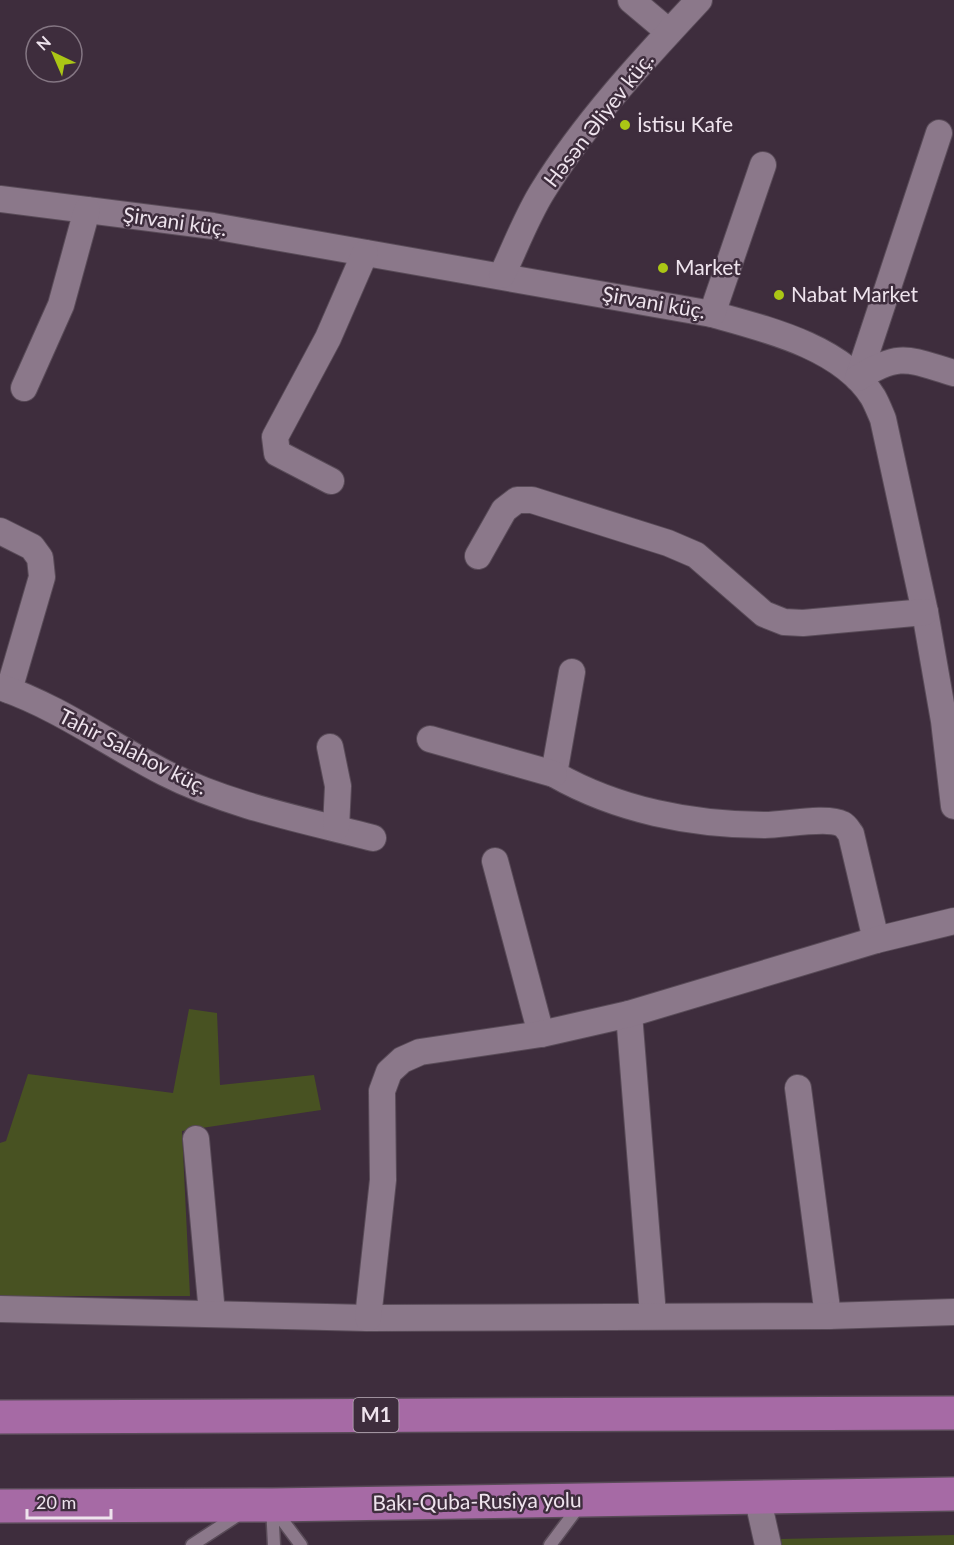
<svg xmlns="http://www.w3.org/2000/svg" width="954" height="1545" viewBox="0 0 954 1545" font-family="Lato,sans-serif">
	<style>
		.green { fill: #485222 }
		.lines { fill: none; stroke-linecap: round; stroke-linejoin: round }
		.service-casing { stroke: #594b58; stroke-width: 15 }
		.minor-casing { stroke: #594b58; stroke-width: 28 }
		.trunk-casing { stroke: #594b58; stroke-width: 36 }
		.service { stroke: #8b788a; stroke-width: 12 }
		.minor { stroke: #8b788a; stroke-width: 26 }
		.trunk { stroke: #a66aa5; stroke-width: 33 }
		.poi-dot { fill: #abc615; stroke: #3e2d3d; stroke-width: 2 }
		.labels { text-anchor: middle; stroke-width: 5; stroke-linejoin: round; paint-order: stroke }
		.shield { fill: #3e2d3d; stroke: #b9acb8; stroke-width: 1.5 }
		.shield-label { font-size: 20px; font-weight: bold; fill: #eee3ed }
		.street-label { font-size: 21px; fill: #eee3ed; stroke: #3e2d3d }
		.poi-label { font-size: 21px; fill: #eee3ed; stroke: #3e2d3d; text-anchor: start }
	</style>
	<rect width="100%" height="100%" fill="#3e2d3d"/>
	<g class="green">
		<polygon points="189,1009 217,1013 220,1085 314,1075 321,1110 182,1131 190,1296 0,1296 0,1143 6,1141 28,1074 173,1093"/>
		<polygon points="954,1535 954,1545 782,1545 781,1539"/>
	</g>
	<g class="lines">
		<g class="service-casing">
			<g id="service">
				<polyline points="272,1506 274,1545"/>
				<polyline points="274,1509 301,1545"/>
				<polyline points="192,1545 241,1513"/>
				<polyline points="550,1545 580,1505"/>
			</g>
		</g>
		<g class="minor-casing">
			<g id="minor">
				<polyline points="631,0 669,32"/>
				<path d="M 0,199 L 213,226 L 712,314 C 766,329 842,347 873,397 C 877,404 880,412 883,419 L 925,612 L 944,721 L 954,806"/>
				<path d="M 502,275 C 515,248 526,218 542,192 C 585,122 643,60 699,0"/>
				<polyline points="712,314 763,165"/>
				<polyline points="858,378 939,133"/>
				<path d="M 858,378 C 901,351 909,360 954,373"/>
				<polyline points="24,388 61,305 87,210"/>
				<polyline points="331,481 277,453 275,437 328,338 365,253"/>
				<polyline points="0,531 32,547 40,558 42,577 9,690"/>
				<polyline points="478,556 504,510 517,500 532,500 668,543 696,555 764,614 784,622 803,623 925,612"/>
				<path d="M 572,672 L 554,774 C 617,810 692,825 765,825 C 784,825 827,816 842,824 C 846,826 848,830 851,834 L 876,940"/>
				<path d="M 0,687 C 59,707 110,745 165,773 C 230,806 304,820 373,838"/>
				<polyline points="430,739 554,774"/>
				<polyline points="330,747 338,786 336,828"/>
				<polyline points="495,861 541,1034"/>
				<polyline points="629,1014 653,1315"/>
				<polyline points="798,1088 828,1316"/>
				<polyline points="196,1139 212,1313"/>
				<polyline points="0,1309 368,1318 828,1316 954,1312"/>
				<polyline points="368,1318 383,1180 382,1091 389,1072 402,1060 420,1052 541,1034 629,1014 876,940 954,921"/>
				<polyline points="757,1496 768,1545"/>
			</g>
		</g>
		<g class="trunk-casing">
			<g id="trunk">
				<polyline points="0,1417 954,1413"/>
				<polyline points="0,1506 272,1505 954,1494"/>
			</g>
		</g>
		<use href="#service" class="service"/>
		<use href="#minor" class="minor"/>
		<use href="#trunk" class="trunk"/>
	</g>
	<g class="poi-dot">
		<circle cx="625" cy="125" r="6"/>
		<circle cx="663" cy="268" r="6"/>
		<circle cx="779" cy="295" r="6"/>
	</g>
	<g class="labels">
		<rect class="shield" x="353.5" y="1398" width="45" height="34" rx="4.5"/>
		<g class="shield-label">
			<text x="376" y="1422">M1</text>
		</g>
		<g class="street-label">
			<text transform="translate(599 120) rotate(-52)" y="7">Həsən Əliyev küç.</text>
			<text transform="translate(175 222) rotate(8)" y="7">Şirvani küç.</text>
			<text transform="translate(654 303) rotate(10)" y="7">Şirvani küç.</text>
			<text transform="translate(133 752) rotate(27)" y="7">Tahir Salahov küç.</text>
			<text transform="translate(477 1502) rotate(-1)" y="7">Bakı-Quba-Rusiya yolu</text>
		</g>
		<g class="poi-label">
			<text x="637" y="132">İstisu Kafe</text>
			<text x="675" y="275">Market</text>
			<text x="791" y="302">Nabat Market</text>
		</g>
	</g>
	<g transform="translate(54 54) rotate(316)"><circle r="28" fill="#3e2d3d" stroke="#847683" stroke-width="1.5"/>
	<path d="M0-4.5L10 22L0 15L-10 22Z" fill="#abc615"/>
	<text y="-9" font-size="16" font-weight="bold" text-anchor="middle" fill="#eee3ed">N</text>
	</g>
	<path d="M27 1509v9h84v-9" fill="none" stroke="#eee3ed" stroke-width="3"/>
	<text x="36" y="1509" font-size="18" fill="#eee3ed" stroke="#3e2d3d" stroke-width="4.5" paint-order="stroke">20 m</text>
</svg>
